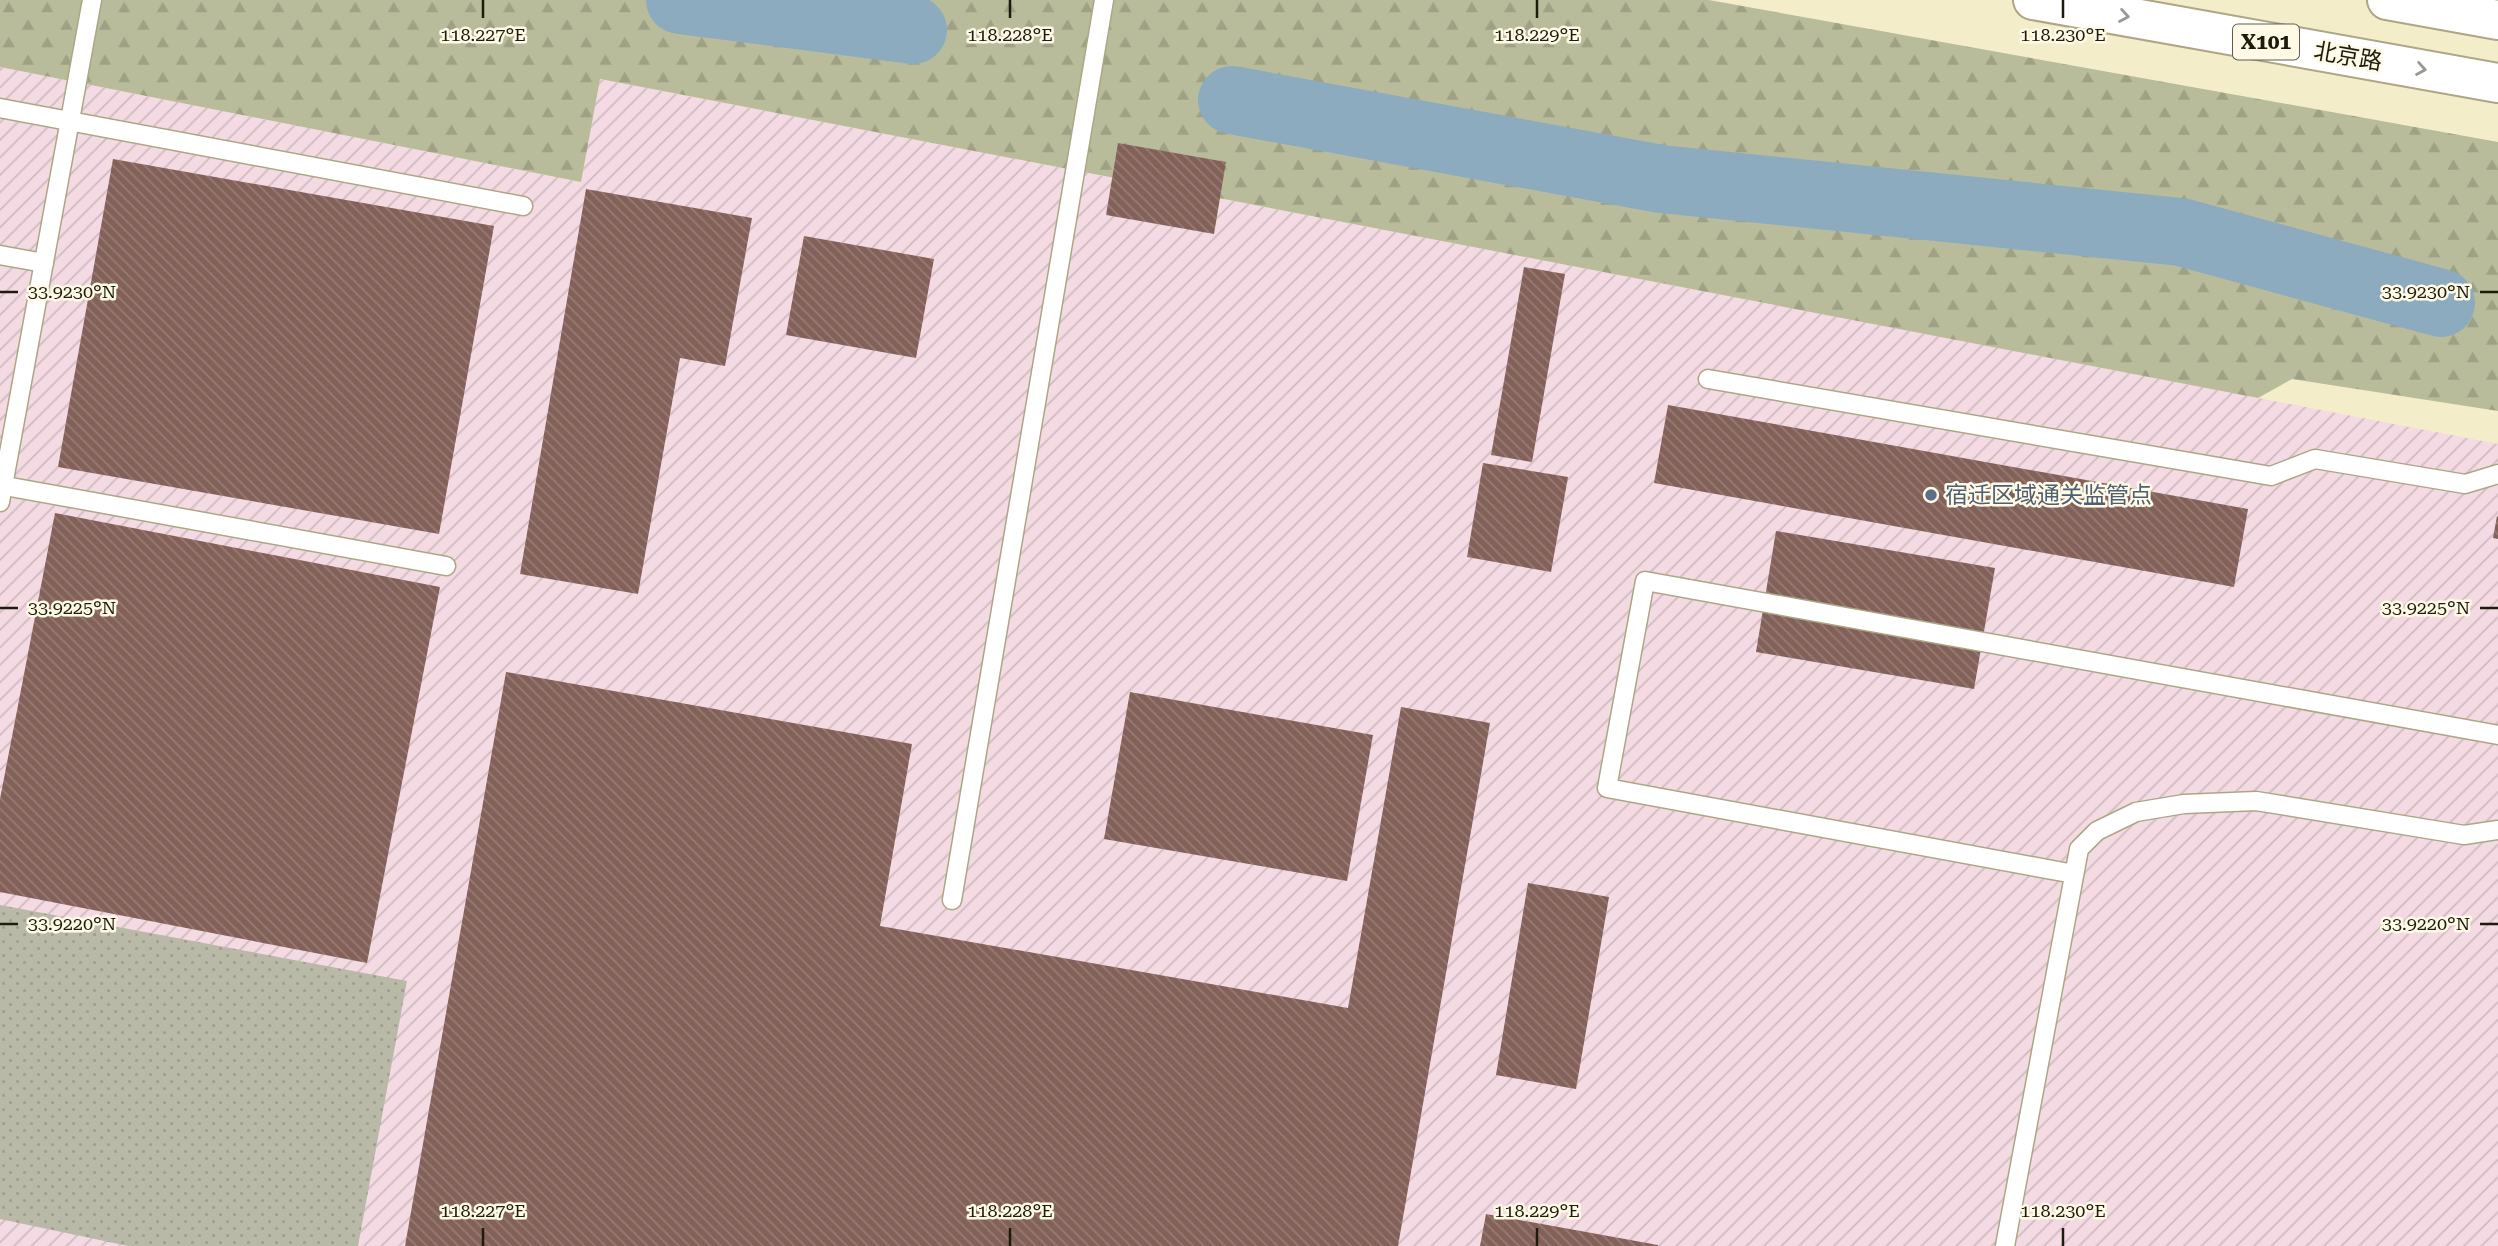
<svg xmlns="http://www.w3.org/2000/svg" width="2498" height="1246" viewBox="0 0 2498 1246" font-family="'Roboto Serif','Noto Sans SC',serif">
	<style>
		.industrial { fill: url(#industrial-furrows) }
		.grass { fill: url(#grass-dots) }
		.forest { fill: url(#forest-firs) }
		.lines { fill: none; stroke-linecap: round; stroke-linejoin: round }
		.river { stroke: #8cabbf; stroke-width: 68 }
		.building { fill: url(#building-back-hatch) }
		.service-casing { stroke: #ada686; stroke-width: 21 }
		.primary-casing { stroke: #ada686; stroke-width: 42 }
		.service { stroke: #fff; stroke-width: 18 }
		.primary { stroke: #fff; stroke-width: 38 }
		.oneway { stroke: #999893 }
		.ticks { fill: none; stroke: #1d1a0e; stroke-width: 2.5 }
		.service-dot { fill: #5c6f8a; stroke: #fefae5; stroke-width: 2.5 }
		.labels { text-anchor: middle; stroke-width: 5; stroke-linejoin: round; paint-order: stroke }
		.shield { fill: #fefae5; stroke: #605d4e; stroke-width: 2 }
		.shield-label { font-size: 21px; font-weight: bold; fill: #1d1a0e }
		.street-label { font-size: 23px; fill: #1d1a0e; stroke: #fefae5 }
		.service-label { font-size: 23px; fill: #4e5e75; stroke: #fefae5; text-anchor: start }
		.ticks-label { font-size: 18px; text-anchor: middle; fill: #1d1a0e; stroke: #fefae5; stroke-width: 5; stroke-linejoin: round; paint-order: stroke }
	</style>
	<defs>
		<pattern id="industrial-furrows" width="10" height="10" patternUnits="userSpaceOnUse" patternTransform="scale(1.75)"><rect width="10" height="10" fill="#f4dae2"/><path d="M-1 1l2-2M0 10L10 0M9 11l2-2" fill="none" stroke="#d1bac1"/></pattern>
		<pattern id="grass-dots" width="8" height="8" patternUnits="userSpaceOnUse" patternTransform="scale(1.75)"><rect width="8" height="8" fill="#b8baa7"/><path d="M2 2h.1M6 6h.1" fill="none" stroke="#9e9f8f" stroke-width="1.8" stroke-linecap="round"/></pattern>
		<pattern id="forest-firs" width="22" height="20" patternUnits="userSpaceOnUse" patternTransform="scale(1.75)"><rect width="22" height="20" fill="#b8bc9b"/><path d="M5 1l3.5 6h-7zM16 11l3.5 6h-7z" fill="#9ea184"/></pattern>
		<pattern id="building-back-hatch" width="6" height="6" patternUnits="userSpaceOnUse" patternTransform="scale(1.75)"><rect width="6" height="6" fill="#836159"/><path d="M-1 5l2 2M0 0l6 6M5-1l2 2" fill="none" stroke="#947c75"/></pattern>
	</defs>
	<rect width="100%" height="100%" fill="#f4edca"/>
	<polygon class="industrial" points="0,67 581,182 599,79 2498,444 2498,1246 0,1246"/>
	<polygon class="grass" points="0,905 407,981 358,1246 128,1246 0,1219"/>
	<polygon class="forest" points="0,0 1709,0 2498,142 2498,411 2292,379 2258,398 600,79 581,182 0,67"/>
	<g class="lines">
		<g class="river">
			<polyline points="680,0 913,30"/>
			<polyline points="1232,100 1661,179 2181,232 2441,303"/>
		</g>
	</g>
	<g class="building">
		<polygon points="1118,143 1226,162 1214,234 1106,215"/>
		<polygon points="113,159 494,226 439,534 58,467"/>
		<polygon points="586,189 752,218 725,366 680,358 638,594 520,574"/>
		<polygon points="804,236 934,259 916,358 786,335"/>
		<polygon points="1524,267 1565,274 1532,462 1491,455"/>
		<polygon points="1668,405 2248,509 2234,587 1654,483"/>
		<polygon points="1483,463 1568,477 1551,572 1467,557"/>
		<polygon points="55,513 440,587 367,963 0,892 0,799"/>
		<polygon points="2497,516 2498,517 2498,539 2493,538"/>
		<polygon points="1776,531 1995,568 1974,689 1756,652"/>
		<polygon points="506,672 912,744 880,926 1348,1008 1401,707 1490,723 1398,1246 405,1246"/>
		<polygon points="1130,692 1373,735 1347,881 1104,839"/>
		<polygon points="1528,883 1609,897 1576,1089 1496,1075"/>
		<polygon points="1486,1214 1658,1245 1658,1246 1480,1246"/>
	</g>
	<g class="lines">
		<g class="service-casing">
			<g id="service">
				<polyline points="0,108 523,206"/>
				<polyline points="0,255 44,263"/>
				<polyline points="1708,379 2271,476 2315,459 2465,484 2498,474"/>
				<polyline points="0,485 446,566"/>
				<polyline points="0,502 92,0"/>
				<polyline points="2074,874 1607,788 1645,581 2498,735"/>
				<polyline points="952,900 1104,0"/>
				<polyline points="2005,1246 2079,849 2097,831 2136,812 2184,804 2256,801 2464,835 2498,830"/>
			</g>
		</g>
		<g class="primary-casing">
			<g id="primary">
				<polyline points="2033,0 2498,83"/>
				<polyline points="2387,0 2498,20"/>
			</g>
		</g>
		<use href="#service" class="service"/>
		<use href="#primary" class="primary"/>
	</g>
	<defs><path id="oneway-chevron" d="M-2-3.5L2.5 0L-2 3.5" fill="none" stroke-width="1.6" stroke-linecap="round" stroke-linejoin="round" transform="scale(1.75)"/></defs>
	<g class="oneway">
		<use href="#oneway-chevron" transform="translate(2124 16) rotate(10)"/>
		<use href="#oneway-chevron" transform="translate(2421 69) rotate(10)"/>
	</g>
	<path class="ticks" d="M 483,0 L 483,18M 1010,0 L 1010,18M 1537,0 L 1537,18M 2063,0 L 2063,18M 0,292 L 18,292M 2480,292 L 2498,292M 0,608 L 18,608M 2480,608 L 2498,608M 0,924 L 18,924M 2480,924 L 2498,924M 483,1228 L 483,1246M 1010,1228 L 1010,1246M 1537,1228 L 1537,1246M 2063,1228 L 2063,1246"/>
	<circle class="service-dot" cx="1931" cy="495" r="7"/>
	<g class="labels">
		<rect class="shield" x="2233" y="24.5" width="66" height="35" rx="5"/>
		<g class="shield-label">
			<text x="2266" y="49">X101</text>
		</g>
		<g class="street-label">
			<text transform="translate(2348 56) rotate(10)" y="8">北京路</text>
		</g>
		<g class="service-label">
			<text x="1945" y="503">宿迁区域通关监管点</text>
		</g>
	</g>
	<g class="ticks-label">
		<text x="483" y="41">118.227°E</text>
		<text x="1010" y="41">118.228°E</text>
		<text x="1537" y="41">118.229°E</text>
		<text x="2063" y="41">118.230°E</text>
		<text x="72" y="298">33.9230°N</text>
		<text x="2426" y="298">33.9230°N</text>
		<text x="72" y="614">33.9225°N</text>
		<text x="2426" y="614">33.9225°N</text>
		<text x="72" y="930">33.9220°N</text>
		<text x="2426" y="930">33.9220°N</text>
		<text x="483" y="1217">118.227°E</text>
		<text x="1010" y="1217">118.228°E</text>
		<text x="1537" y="1217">118.229°E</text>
		<text x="2063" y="1217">118.230°E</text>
	</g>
</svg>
